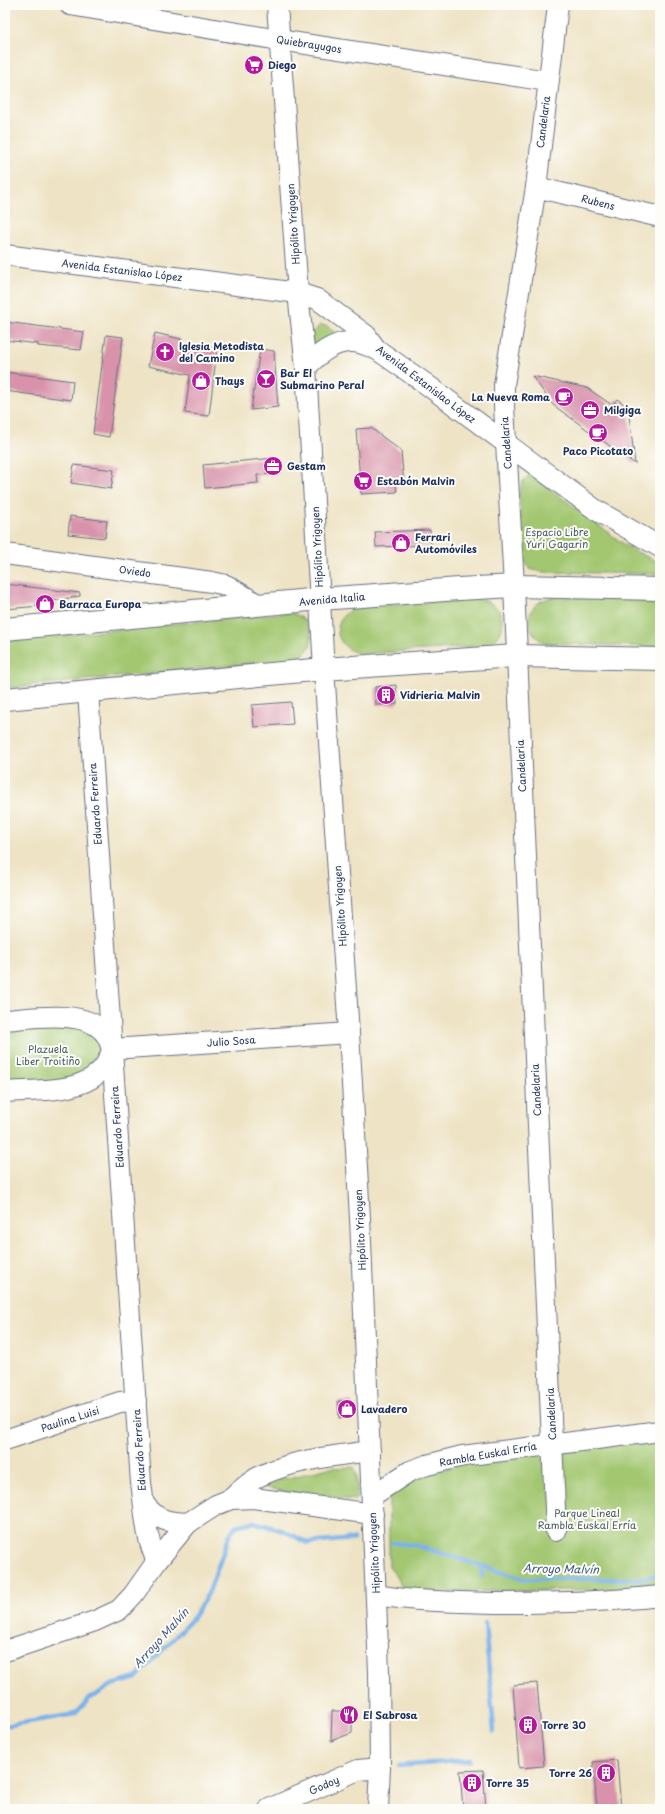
<svg xmlns="http://www.w3.org/2000/svg" width="665" height="1814" viewBox="0 0 665 1814" font-family="'Playpen Sans',sans-serif">
	<style>
		.green { fill: #a3c771; stroke: #5f7b68 }
		.lines { fill: none; stroke-linecap: round; stroke-linejoin: round }
		.stream { stroke: #7ab2ea; stroke-width: 4.5 }
		.building { fill: #d893ab }
		.minor-casing { stroke: #656e82; stroke-width: 22 }
		.major-casing { stroke: #656e82; stroke-width: 24 }
		.minor { stroke: #fff; stroke-width: 20 }
		.major { stroke: #fff; stroke-width: 22 }
		.labels { text-anchor: middle; stroke-width: 4; stroke-linejoin: round; paint-order: stroke }
		.street-label { font-size: 10px; fill: #1b2f5e; stroke: #fdfcf7 }
		.poi-label { font-size: 10px; font-weight: bold; fill: #1b2f5e; stroke: #fdfcf7; text-anchor: start }
		.park-label { font-size: 10px; fill: #445d64; stroke: #fdfcf7 }
		.water-label { font-size: 11px; font-style: italic; fill: #385688; stroke: #fdfcf7 }
	</style>
	<rect width="100%" height="100%" fill="#fdfcf7"/>
	<filter id="ink" filterUnits="userSpaceOnUse"><feTurbulence type="fractalNoise" baseFrequency=".025" numOctaves="2"/><feDisplacementMap in="SourceGraphic" scale="8" xChannelSelector="R" yChannelSelector="G"/><feConvolveMatrix kernelMatrix="1 2 1 2 8 2 1 2 1" color-interpolation-filters="sRGB"/></filter>
	<filter id="wash" filterUnits="userSpaceOnUse"><feTurbulence type="fractalNoise" baseFrequency=".012" numOctaves="4" result="noise"/><feDisplacementMap in="SourceGraphic" scale="16" xChannelSelector="R" yChannelSelector="G"/><feGaussianBlur stdDeviation="0.9" result="paint"/><feColorMatrix in="noise" values="0 0 0 0 0 0 0 0 0 0 0 0 0 0 0 0 0 1.4 0 .05"/><feComposite in="paint" operator="in"/></filter>
	<g filter="url(#wash)">
		<rect width="100%" height="100%" fill="#eee3c5"/>
		<g class="green">
			<polygon points="320,325 327,326 338,335 314,350 311,335"/>
			<polygon points="528,476 534,477 629,548 660,563 660,574 542,572 530,569 524,560 519,492 523,481"/>
			<path d="M 555,597 L 660,599 L 660,647 L 544,643 C 520,628 526,600 555,597 Z"/>
			<path d="M 479,599 C 507,604 511,635 486,646 L 361,654 C 333,648 329,618 356,607 Z"/>
			<path d="M 284,613 C 288,613 293,613 297,615 C 308,619 315,637 309,648 C 306,653 302,656 297,659 L 5,688 L 5,641 Z"/>
			<polygon points="76,1023 96,1036 99,1053 94,1071 83,1080 5,1088 5,1028"/>
			<polygon points="660,1439 660,1584 630,1589 427,1592 402,1588 398,1578 389,1567 389,1495 420,1475 485,1459"/>
			<polygon points="354,1467 357,1476 357,1498 354,1500 287,1492 264,1487 271,1480 289,1478 329,1468"/>
		</g>
		<g class="lines">
			<g class="stream">
				<polyline points="393,1543 415,1545 523,1579 641,1579 660,1574"/>
				<polyline points="481,1565 482,1576"/>
				<polyline points="485,1623 494,1732"/>
				<polyline points="5,1726 75,1714 89,1699 112,1685 136,1678 192,1619 209,1592 229,1536 236,1526 254,1522 284,1531 308,1543 354,1539"/>
				<polyline points="399,1766 470,1760"/>
			</g>
		</g>
		<g id="blocks">
			<g class="building">
				<polygon points="5,322 84,332 81,350 38,346 38,344 5,340"/>
				<polygon points="155,333 181,339 180,345 217,349 209,416 185,413 190,375 148,366"/>
				<polygon points="106,335 123,337 109,437 93,434"/>
				<polygon points="260,349 274,351 278,407 251,410"/>
				<polygon points="5,372 73,381 71,400 5,391"/>
				<polygon points="532,376 587,388 612,405 617,399 628,407 635,464 553,405"/>
				<polygon points="371,428 401,451 404,484 396,484 397,492 361,494 356,429"/>
				<polygon points="274,458 276,474 257,475 258,483 205,488 203,465"/>
				<polygon points="74,465 114,470 111,489 71,483"/>
				<polygon points="70,516 107,521 105,538 68,534"/>
				<polygon points="430,530 431,545 376,547 375,532"/>
				<polygon points="5,584 80,593 80,596 41,603 41,606 5,609"/>
				<polygon points="396,685 397,704 376,705 375,687"/>
				<polygon points="291,702 293,724 254,727 252,705"/>
				<polygon points="338,1401 352,1401 352,1413 349,1418 339,1418"/>
				<polygon points="537,1683 544,1766 519,1768 513,1685"/>
				<polygon points="332,1711 352,1711 352,1733 331,1741"/>
				<polygon points="617,1760 621,1809 597,1809 593,1762"/>
				<polygon points="483,1770 486,1809 463,1809 460,1771"/>
			</g>
		</g>
	</g>
	<g filter="url(#ink)">
		<use href="#blocks" fill-opacity="0" stroke="#656e82" stroke-width="1"/>
		<g class="lines">
			<g class="minor-casing">
				<g id="minor">
					<polyline points="70,5 279,40 548,81"/>
					<polyline points="277,5 298,293 306,368 324,669 349,1033 360,1218 379,1672 380,1766 378,1809"/>
					<polyline points="536,187 660,217"/>
					<polyline points="5,255 298,293 317,299 366,335 376,349 426,384 596,510 660,547"/>
					<path d="M 306,368 C 317,355 334,341 352,342 C 360,342 368,346 376,349"/>
					<polyline points="5,554 212,582 226,585 259,605"/>
					<path d="M 88,691 L 141,1483 C 145,1508 145,1538 157,1561"/>
					<path d="M 5,1020 C 32,1018 88,1008 106,1035 C 109,1039 110,1044 112,1049 C 101,1096 43,1089 5,1092"/>
					<polyline points="112,1049 349,1033"/>
					<polyline points="5,1440 120,1402 136,1401"/>
					<polyline points="372,1496 410,1471 427,1465 462,1456 660,1431"/>
					<path d="M 231,1499 C 240,1490 251,1480 262,1475 C 296,1459 334,1456 370,1451"/>
					<path d="M 145,1505 C 159,1521 167,1522 188,1523"/>
					<polyline points="556,1531 514,586 504,406 504,385 536,187 558,5"/>
					<path d="M 376,1595 C 418,1602 459,1602 501,1603 C 555,1603 607,1602 660,1596"/>
					<polyline points="5,1651 95,1621 119,1610 133,1595 157,1561 188,1523 216,1505 231,1499 253,1498 373,1514"/>
					<polyline points="269,1809 358,1770 380,1768"/>
				</g>
			</g>
			<g class="major-casing">
				<g id="major">
					<polyline points="5,629 320,599 459,589 514,586 660,589"/>
					<polyline points="5,699 324,669 516,656 660,659"/>
				</g>
			</g>
			<use href="#minor" class="minor"/>
			<use href="#major" class="major"/>
		</g>
	</g>
	<defs>
		<g id="supermarket-disc" transform="scale(1)"><circle r="9.5" fill="#b5179e" stroke="#fdfcf7"/><path d="M-6-5.5h2.5l.6 2H6L4.5 2H-2.5L-4.4-4H-6ZM-1.5 3.2a1.3 1.3 0 1 0 .1 0ZM3 3.2a1.3 1.3 0 1 0 .1 0Z" fill="#fff"/></g>
		<g id="church-disc" transform="scale(1)"><circle r="9.5" fill="#b5179e" stroke="#fdfcf7"/><path d="M-1.2-6h2.4v3.5h3.3v2.4h-3.3V6h-2.4V-.1h-3.3v-2.4h3.3Z" fill="#fff"/></g>
		<g id="bar-disc" transform="scale(1)"><circle r="9.5" fill="#b5179e" stroke="#fdfcf7"/><path d="M-6-5H6L.8 .8V4.5H3.5V6h-7V4.5H-.8V.8Z" fill="#fff"/></g>
		<g id="shop-disc" transform="scale(1)"><circle r="9.5" fill="#b5179e" stroke="#fdfcf7"/><path d="M-5-2.5h2.3a2.7 3.5 0 0 1 5.4 0H5L5.5 6h-11ZM-1.5-2.5h3a1.5 2.3 0 0 0-3 0Z" fill="#fff"/></g>
		<g id="cafe-disc" transform="scale(1)"><circle r="9.5" fill="#b5179e" stroke="#fdfcf7"/><path d="M-5.5-4.5H6V0H3Q3 3.5 0 3.5H-2.5Q-5.5 3.5-5.5 0ZM3-3.2v2h1.7v-2ZM-6 4.5H4V6H-6Z" fill="#fff"/></g>
		<g id="office-disc" transform="scale(1)"><circle r="9.5" fill="#b5179e" stroke="#fdfcf7"/><path d="M-6-3h4V-5.5h4V-3h4V5H-6ZM-1-4.5V-3h2v-1.5ZM-6 0V1H6V0Z" fill="#fff"/></g>
		<g id="building-disc" transform="scale(1)"><circle r="9.5" fill="#b5179e" stroke="#fdfcf7"/><path d="M-4-6H4V6H1V3H-1V6H-4ZM-2.5-4.3h1.7v1.8h-1.7ZM.8-4.3h1.7v1.8H.8ZM-2.5-1h1.7V.8h-1.7ZM.8-1h1.7V.8H.8Z" fill="#fff"/></g>
		<g id="restaurant-disc" transform="scale(1)"><circle r="9.5" fill="#b5179e" stroke="#fdfcf7"/><path d="M-5-6h1v4h1v-4h1v4h1v-4h1v5L-1.5 .5V6h-2V.5L-5-1ZM5-6V6H3V1.5H1.5Q1.5-4 5-6Z" fill="#fff"/></g>
	</defs>
	<g fill-rule="evenodd">
		<use href="#supermarket-disc" x="254" y="65"/>
		<use href="#church-disc" x="165" y="352"/>
		<use href="#bar-disc" x="266" y="379"/>
		<use href="#shop-disc" x="201" y="381"/>
		<use href="#cafe-disc" x="564" y="397"/>
		<use href="#office-disc" x="590" y="410"/>
		<use href="#cafe-disc" x="598" y="433"/>
		<use href="#office-disc" x="273" y="466"/>
		<use href="#supermarket-disc" x="363" y="481"/>
		<use href="#shop-disc" x="401" y="543"/>
		<use href="#shop-disc" x="45" y="604"/>
		<use href="#building-disc" x="386" y="695"/>
		<use href="#shop-disc" x="347" y="1409"/>
		<use href="#restaurant-disc" x="349" y="1715"/>
		<use href="#building-disc" x="528" y="1725"/>
		<use href="#building-disc" x="606" y="1773"/>
		<use href="#building-disc" x="472" y="1783"/>
	</g>
	<g class="labels">
		<g class="street-label">
			<text transform="translate(309 44) rotate(9)" y="4">Quiebrayugos</text>
			<text transform="translate(543 122) rotate(-83)" y="4">Candelaria</text>
			<text transform="translate(598 202) rotate(14)" y="4">Rubens</text>
			<text transform="translate(293 224) rotate(-94)" y="4">Hipólito Yrigoyen</text>
			<text transform="translate(122 270) rotate(7)" y="4">Avenida Estanislao López</text>
			<text transform="translate(426 384) rotate(37)" y="4">Avenida Estanislao López</text>
			<text transform="translate(506 443) rotate(-94)" y="4">Candelaria</text>
			<text transform="translate(317 547) rotate(-93)" y="4">Hipólito Yrigoyen</text>
			<text transform="translate(135 571) rotate(8)" y="4">Oviedo</text>
			<text transform="translate(332 599) rotate(-5)" y="4">Avenida Italia</text>
			<text transform="translate(521 766) rotate(-93)" y="4">Candelaria</text>
			<text transform="translate(95 804) rotate(-94)" y="4">Eduardo Ferreira</text>
			<text transform="translate(340 906) rotate(-94)" y="4">Hipólito Yrigoyen</text>
			<text transform="translate(231 1041) rotate(-4)" y="4">Julio Sosa</text>
			<text transform="translate(536 1090) rotate(-93)" y="4">Candelaria</text>
			<text transform="translate(117 1127) rotate(-94)" y="4">Eduardo Ferreira</text>
			<text transform="translate(360 1230) rotate(-93)" y="4">Hipólito Yrigoyen</text>
			<text transform="translate(551 1414) rotate(-93)" y="4">Candelaria</text>
			<text transform="translate(70 1419) rotate(-18)" y="4">Paulina Luisi</text>
			<text transform="translate(139 1450) rotate(-94)" y="4">Eduardo Ferreira</text>
			<text transform="translate(488 1454) rotate(-10)" y="4">Rambla Euskal Erría</text>
			<text transform="translate(374 1553) rotate(-93)" y="4">Hipólito Yrigoyen</text>
			<text transform="translate(324 1785) rotate(-23)" y="4">Godoy</text>
		</g>
		<g class="poi-label">
			<text x="268" y="69">Diego</text>
			<text x="179" y="350">Iglesia Metodista<tspan x="179" dy="12">del Camino</tspan></text>
			<text x="280" y="377">Bar El<tspan x="280" dy="12">Submarino Peral</tspan></text>
			<text x="215" y="385">Thays</text>
			<text x="550" y="401" text-anchor="end">La Nueva Roma</text>
			<text x="604" y="414">Milgiga</text>
			<text x="598" y="455" text-anchor="middle">Paco Picotato</text>
			<text x="287" y="470">Gestam</text>
			<text x="377" y="485">Estabón Malvin</text>
			<text x="415" y="541">Ferrari<tspan x="415" dy="12">Automóviles</tspan></text>
			<text x="59" y="608">Barraca Europa</text>
			<text x="400" y="699">Vidrieria Malvin</text>
			<text x="361" y="1413">Lavadero</text>
			<text x="363" y="1719">El Sabrosa</text>
			<text x="542" y="1729">Torre 30</text>
			<text x="592" y="1777" text-anchor="end">Torre 26</text>
			<text x="486" y="1787">Torre 35</text>
		</g>
		<g class="park-label">
			<text x="557" y="536">Espacio Libre<tspan x="557" dy="12">Yuri Gagarin</tspan></text>
			<text x="48" y="1053">Plazuela<tspan x="48" dy="12">Liber Troitiño</tspan></text>
			<text x="587" y="1517">Parque Lineal<tspan x="587" dy="12">Rambla Euskal Erría</tspan></text>
		</g>
		<g class="water-label">
			<text transform="translate(561 1569) rotate(1)" y="4">Arroyo Malvín</text>
			<text transform="translate(161 1638) rotate(-48)" y="4">Arroyo Malvín</text>
		</g>
	</g>
	<rect width="665" height="1814" fill="none" stroke="#fdfcf7" stroke-width="20"/>
</svg>
